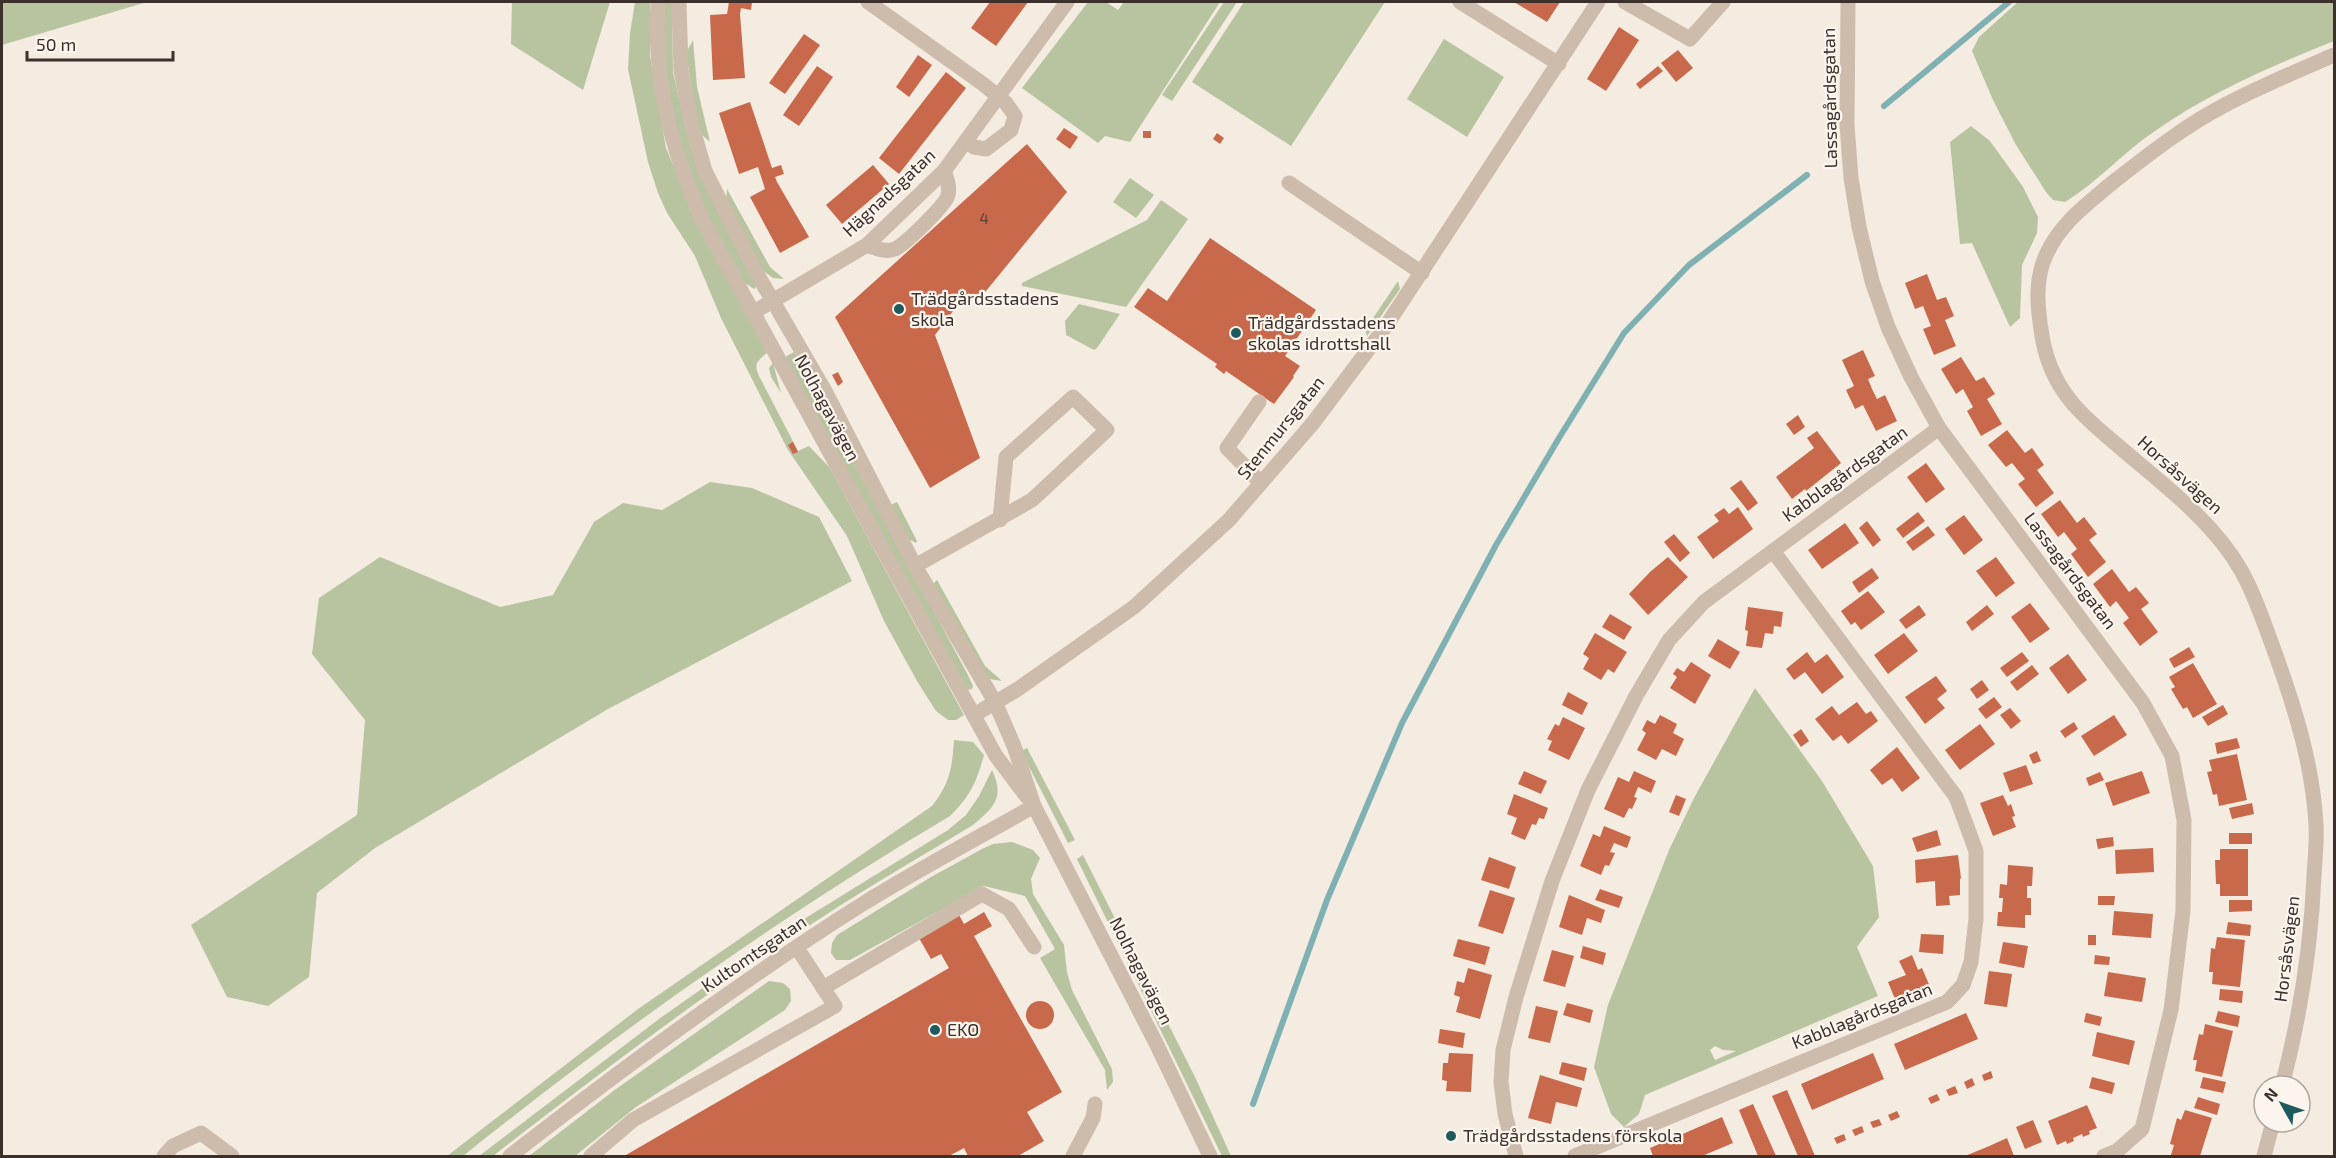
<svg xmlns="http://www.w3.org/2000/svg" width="2336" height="1158" viewBox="0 0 2336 1158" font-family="'Exo 2',sans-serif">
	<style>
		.green { fill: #b8c4a0; fill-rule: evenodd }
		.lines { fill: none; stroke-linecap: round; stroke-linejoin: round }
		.stream { stroke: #7fb0b2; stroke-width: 6 }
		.building { fill: #c8694b }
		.minor { stroke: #cdbbac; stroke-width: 15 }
		.poi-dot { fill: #1f5a5e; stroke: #fbf5ee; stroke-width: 2 }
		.labels { text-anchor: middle; stroke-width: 4.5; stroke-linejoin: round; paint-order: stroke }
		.number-label { font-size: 15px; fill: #5e3e33 }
		.street-label { font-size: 18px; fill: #3b302b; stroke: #fbf5ee }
		.poi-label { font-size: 18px; fill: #3b302b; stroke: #fbf5ee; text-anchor: start }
	</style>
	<rect width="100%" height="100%" fill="#f4ebe1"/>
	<g class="green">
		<polygon points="2,2 147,2 2,45"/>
		<polygon points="512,2 610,2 583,90 511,44"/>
		<path d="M 635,2 L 650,2 L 650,56 L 666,148 L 697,222 L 768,352 C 758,361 753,363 759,376 L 798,451 L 809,446 L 830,468 L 964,715 L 956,720 L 948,720 L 936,711 L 917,681 L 884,621 L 847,536 L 788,450 L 721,318 L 695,256 L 667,213 L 658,193 L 648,162 L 628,69 L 630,33 Z"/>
		<path d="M 663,2 L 672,2 L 673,72 L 690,145 L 757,286 L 754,289 L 745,283 C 720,241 695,198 680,151 C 666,104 663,51 663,2 Z"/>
		<polygon points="1088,2 1106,2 1118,10 1124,2 1220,2 1130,142 1105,136 1098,143 1022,88"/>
		<polygon points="1224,2 1237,2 1172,101 1162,95"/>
		<polygon points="1244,2 1385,2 1291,146 1192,82"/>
		<path d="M 2018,2 L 2334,2 L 2334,41 C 2272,66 2210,92 2155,131 C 2123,152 2098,182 2065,202 L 2053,200 L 2046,192 L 2016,145 L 1993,100 L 1972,51 L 1979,37 Z"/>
		<polygon points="1444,39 1504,77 1467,137 1407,99"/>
		<polygon points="693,40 697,87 710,142 699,132 686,53"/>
		<polygon points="1971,126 1990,141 2023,187 2038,217 2037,233 2022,265 2020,318 2010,327 1972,243 1960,244 1950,142"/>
		<polygon points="1130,178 1154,195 1136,218 1113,202"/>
		<polygon points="727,189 770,267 784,279 773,278 762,270 726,204"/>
		<polygon points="1161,200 1188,219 1126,307 1022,286 1022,283 1147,220"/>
		<polygon points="1398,281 1400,289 1367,336 1365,330"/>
		<polygon points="1079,304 1120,314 1097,348 1094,350 1066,335 1065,321"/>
		<polygon points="794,352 968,675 973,686 972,689 969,690 960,683 783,358"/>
		<polygon points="773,363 781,393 771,377 769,368"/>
		<polygon points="710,482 752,488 819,517 852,581 608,709 375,848 317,893 309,977 268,1006 227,997 191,925 357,815 365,720 312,654 319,598 380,557 500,607 553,595 594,522 623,503 662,510"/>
		<polygon points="897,502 917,541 916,543 908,539 889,506"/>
		<polygon points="937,580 985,666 1002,681 989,679 936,593 934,583"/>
		<path d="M 1755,688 L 1822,781 L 1873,866 L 1879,917 L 1857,947 L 1878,996 L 1645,1095 L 1639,1114 L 1624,1127 L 1611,1114 L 1594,1067 L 1608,1005 L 1669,850 L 1694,798 ZM 1715,1046 L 1723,1050 L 1736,1051 L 1715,1060 L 1710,1050 Z"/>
		<path d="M 954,740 L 973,742 L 984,755 C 976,783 971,795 950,816 C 779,917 618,1032 463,1156 L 447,1156 L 638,1009 L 932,806 C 950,783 952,769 954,740 Z"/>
		<polygon points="1027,748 1075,840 1068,843 1021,751"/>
		<path d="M 992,770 C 1005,797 994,808 973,825 C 922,856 871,885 821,918 C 707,991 600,1073 493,1156 L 479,1156 L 659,1019 L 775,937 L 948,830 L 966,815 L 979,796 Z"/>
		<polygon points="1012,842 1033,850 1040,858 1031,879 1033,894 1064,945 1067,972 1072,990 1112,1069 1113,1082 1107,1090 1105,1070 1040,958 1055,949 1025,896 984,886 850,960 836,960 831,953 832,943 837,935 931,877 982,849 993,844"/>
		<polygon points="1083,855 1195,1077 1231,1156 1222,1156 1077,859"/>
		<polygon points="769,981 783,983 790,989 791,1001 785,1010 636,1107 575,1156 529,1156 616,1089"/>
	</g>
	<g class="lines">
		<g class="stream">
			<polyline points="1884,106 2009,2"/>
			<polyline points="1253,1104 1327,900 1402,723 1496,545 1559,438 1624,333 1689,265 1807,175"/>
		</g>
	</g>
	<g class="building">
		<polygon points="729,2 752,2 751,10 741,8 740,14 745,78 713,80 710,15 727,14"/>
		<polygon points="990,2 1028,2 996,46 971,28"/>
		<polygon points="1514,2 1560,2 1547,22"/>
		<polygon points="1619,27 1639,40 1606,91 1587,79"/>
		<polygon points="804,34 820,45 785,94 769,83"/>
		<polygon points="1678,50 1693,68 1676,82 1661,63"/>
		<polygon points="918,55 932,65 909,97 896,87"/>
		<polygon points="817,66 833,77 799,126 783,115"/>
		<polygon points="1658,66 1663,71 1640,89 1636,84"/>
		<polygon points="946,72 966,88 899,174 879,158"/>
		<polygon points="750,102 772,168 781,165 784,174 775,177 777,182 809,237 780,253 750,197 765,189 758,167 739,174 719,113"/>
		<polygon points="1064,128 1078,137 1070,149 1056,139"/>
		<rect x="1143" y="131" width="8" height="7"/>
		<polygon points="1217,133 1224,138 1220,144 1213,139"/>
		<polygon points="1027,144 1067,192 977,302 966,294 935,335 980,458 930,488 835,317"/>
		<polygon points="873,165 889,184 842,224 826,205"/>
		<polygon points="1210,238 1316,310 1285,356 1300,366 1293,376 1294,377 1274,404 1226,371 1224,374 1215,367 1217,364 1134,307 1148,288 1167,301"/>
		<polygon points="1927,274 1937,300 1946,297 1954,316 1945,320 1956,346 1934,355 1923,329 1931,326 1923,306 1915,309 1905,283"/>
		<polygon points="1863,350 1875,376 1868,379 1872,389 1877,399 1885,395 1897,421 1876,431 1863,405 1855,409 1846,390 1854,386 1842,360"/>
		<polygon points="1961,357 1976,381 1984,377 1995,394 1987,399 2002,424 1981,436 1967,411 1973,407 1963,389 1956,394 1941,369"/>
		<polygon points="838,372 843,382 838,386 832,375"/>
		<polygon points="1798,415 1805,427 1794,435 1786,424"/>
		<polygon points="2007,430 2025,453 2032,448 2044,465 2037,470 2054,493 2036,507 2018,484 2025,479 2012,463 2006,467 1988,445"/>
		<polygon points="1817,431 1841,463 1806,491 1805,489 1792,499 1776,477 1814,448 1807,438"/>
		<polygon points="793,442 798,452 793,454 788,445"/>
		<polygon points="1926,463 1945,489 1926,503 1907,477"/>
		<polygon points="1741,480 1758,503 1748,511 1730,488"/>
		<polygon points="2060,500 2077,523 2084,517 2097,534 2089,540 2106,562 2088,577 2071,554 2077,549 2064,532 2058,537 2041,514"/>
		<polygon points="1738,507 1753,529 1713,559 1697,537 1719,521 1714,515 1724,508 1729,514"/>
		<polygon points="1918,512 1925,521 1903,538 1896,529"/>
		<polygon points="1964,515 1983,540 1964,555 1945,529"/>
		<polygon points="1867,521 1881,540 1873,547 1859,528"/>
		<polygon points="1845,523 1859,543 1822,569 1808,550"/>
		<polygon points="1928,526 1935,535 1913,551 1906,542"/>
		<polygon points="1674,534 1690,553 1680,562 1664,542"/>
		<polygon points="1668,557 1688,577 1648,615 1629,594 1650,572"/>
		<polygon points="1996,557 2015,583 1996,597 1976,571"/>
		<polygon points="1872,568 1879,578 1859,593 1852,582"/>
		<polygon points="2112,569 2129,592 2136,587 2149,603 2141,609 2158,632 2140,646 2123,623 2129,618 2116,601 2110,607 2093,584"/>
		<polygon points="1868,591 1885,612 1861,630 1855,622 1851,625 1841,611"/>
		<polygon points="2030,603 2050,629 2030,643 2011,617"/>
		<polygon points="1919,605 1926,615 1906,629 1899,620"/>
		<polygon points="1987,605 1994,614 1972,631 1966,622"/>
		<polygon points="1748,607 1783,612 1781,627 1774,626 1773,634 1765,633 1762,648 1746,646 1748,631 1745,630"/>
		<polygon points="1610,614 1632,627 1624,640 1602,627"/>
		<polygon points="1595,633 1627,652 1614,673 1608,669 1601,680 1583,669 1589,658 1583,654"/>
		<polygon points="1904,633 1918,651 1888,674 1874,655"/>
		<polygon points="1718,639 1740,652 1730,669 1708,656"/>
		<polygon points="2189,647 2195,657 2174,668 2169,659"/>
		<polygon points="1807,652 1815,663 1827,654 1844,677 1822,694 1805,672 1794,680 1786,669"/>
		<polygon points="2022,652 2029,661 2007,677 2000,668"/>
		<polygon points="2068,654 2087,680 2068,694 2049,668"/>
		<polygon points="1691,662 1711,675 1695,704 1670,688 1677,677 1673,674 1677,668 1684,672"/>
		<polygon points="2193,663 2217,704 2193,718 2187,707 2183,709 2171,689 2175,687 2169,677"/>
		<polygon points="2032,665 2039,674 2017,691 2010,682"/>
		<polygon points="1936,676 1947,691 1937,699 1945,708 1925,724 1905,697"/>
		<polygon points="1982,680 1989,690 1977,699 1970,689"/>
		<polygon points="1568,692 1588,703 1582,715 1562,705"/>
		<polygon points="1994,697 2002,707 1986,719 1978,709"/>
		<polygon points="1857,702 1866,714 1871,711 1878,721 1848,744 1841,735 1833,741 1815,719 1832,706 1839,715"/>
		<polygon points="2223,705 2228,714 2208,726 2202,717"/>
		<polygon points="2010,708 2021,721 2011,729 2000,715"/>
		<polygon points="1660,715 1677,724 1673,733 1684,739 1676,756 1662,749 1656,760 1637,750 1646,733 1642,730 1647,720 1655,724"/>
		<polygon points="2114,715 2127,735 2094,756 2081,736"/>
		<polygon points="1563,717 1585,728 1569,760 1548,750 1552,741 1547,739 1555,724 1559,726"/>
		<polygon points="2074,722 2078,729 2065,738 2060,731"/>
		<polygon points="1980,724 1995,744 1960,770 1945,750"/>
		<polygon points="1801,729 1809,741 1801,747 1793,735"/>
		<polygon points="2237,738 2240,748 2217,754 2215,743"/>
		<polygon points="1897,747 1920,778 1902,792 1892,778 1882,785 1870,770"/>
		<polygon points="2037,751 2041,761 2033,764 2029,755"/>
		<polygon points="2237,754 2247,800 2219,806 2217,794 2213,795 2207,772 2212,771 2209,760"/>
		<polygon points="2026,765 2033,784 2010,792 2003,773"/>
		<polygon points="1524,771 1547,781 1541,794 1518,784"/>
		<polygon points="1634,771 1656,781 1651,793 1638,787 1634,797 1637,798 1632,809 1629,808 1624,818 1604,809 1618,777 1629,782"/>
		<polygon points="2142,771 2150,793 2113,806 2105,783"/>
		<polygon points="2100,772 2104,780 2089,786 2086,778"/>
		<polygon points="1514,794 1548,808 1544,819 1539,818 1536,825 1532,824 1525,840 1511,834 1517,818 1507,814"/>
		<polygon points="1676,795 1686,799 1679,816 1669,812"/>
		<polygon points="2003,795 2008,806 2011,804 2015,816 2012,817 2016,827 1993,836 1980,803"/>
		<polygon points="2252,803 2254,814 2232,819 2229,808"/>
		<polygon points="1604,826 1631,837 1627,848 1614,843 1610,852 1615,853 1609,866 1605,865 1601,875 1580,866 1593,834 1600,837"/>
		<polygon points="1937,830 1941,845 1917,852 1912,838"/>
		<rect x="2229" y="833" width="23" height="11"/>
		<polygon points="2113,837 2114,846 2098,849 2096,839"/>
		<polygon points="2153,848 2154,872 2116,874 2115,850"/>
		<polygon points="2220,849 2248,849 2248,896 2220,896 2220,884 2216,884 2215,860 2220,860"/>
		<polygon points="1958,855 1961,878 1960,879 1960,895 1949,896 1950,905 1936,906 1935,881 1916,883 1915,860"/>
		<polygon points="1489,857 1516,867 1509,889 1481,880"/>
		<polygon points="2008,865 2033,867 2032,886 2027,886 2027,898 2031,898 2031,915 2025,915 2025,928 1997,926 1998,912 2002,912 2003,898 1999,898 2000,884 2007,885"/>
		<polygon points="1600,889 1623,897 1619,908 1595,900"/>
		<polygon points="1490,890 1515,898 1503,934 1478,926"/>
		<polygon points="1569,895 1605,910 1601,923 1587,918 1582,935 1559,927"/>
		<polygon points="2098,896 2115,896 2114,905 2098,905"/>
		<polygon points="2229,900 2252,900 2252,911 2229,912"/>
		<polygon points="2114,911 2153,914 2151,938 2112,935"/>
		<polygon points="984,912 992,926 974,936 1062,1092 1027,1112 1044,1141 1018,1156 968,1156 964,1148 949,1156 627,1156 626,1155 949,968 941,954 931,959 919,938 959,915 964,924"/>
		<polygon points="2228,922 2251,925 2250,936 2226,934"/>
		<polygon points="1921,934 1944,935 1943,954 1919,952"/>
		<rect x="2088" y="935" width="8" height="10"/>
		<polygon points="2217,937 2245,940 2240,987 2212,984 2213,972 2209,972 2211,948 2215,949"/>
		<polygon points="1458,939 1490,947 1485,965 1453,956"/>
		<polygon points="2003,942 2028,946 2024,968 1999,963"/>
		<polygon points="1583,946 1606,953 1603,965 1580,958"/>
		<polygon points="1552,950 1574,956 1565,987 1543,981"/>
		<polygon points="1912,955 1918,970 1922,968 1931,989 1897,1004 1888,982 1906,975 1899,961"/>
		<polygon points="2095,955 2110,957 2109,965 2094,964"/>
		<polygon points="1468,968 1492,975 1480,1019 1456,1012 1460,997 1454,995 1457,981 1464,983"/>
		<polygon points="1989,971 2012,974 2007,1007 1984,1004"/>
		<polygon points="2108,972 2146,978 2142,1002 2104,996"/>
		<polygon points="2220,989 2243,991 2242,1003 2219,1000"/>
		<circle cx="1040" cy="1015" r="14"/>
		<polygon points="1567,1003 1593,1010 1590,1023 1563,1015"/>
		<polygon points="1536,1006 1558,1011 1550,1043 1528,1038"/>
		<polygon points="2218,1011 2240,1016 2238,1027 2215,1022"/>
		<polygon points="1966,1013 1978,1039 1905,1070 1894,1044"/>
		<polygon points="2086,1013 2102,1017 2100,1026 2084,1022"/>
		<polygon points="2205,1024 2233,1031 2222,1077 2195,1071 2197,1060 2193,1060 2199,1034 2203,1035"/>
		<polygon points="1440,1029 1465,1033 1463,1048 1438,1043"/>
		<polygon points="2097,1032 2135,1041 2129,1065 2092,1056"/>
		<polygon points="1449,1053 1473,1054 1471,1092 1446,1091 1447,1081 1442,1080 1443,1063 1448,1063"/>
		<polygon points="1873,1053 1884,1079 1812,1110 1801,1084"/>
		<polygon points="1562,1062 1587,1068 1584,1081 1559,1074"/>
		<polygon points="1991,1071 1993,1078 1984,1081 1982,1075"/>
		<polygon points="1540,1075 1582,1088 1577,1107 1556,1102 1551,1124 1528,1118"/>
		<polygon points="2092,1077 2115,1083 2112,1094 2089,1088"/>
		<polygon points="2203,1077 2226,1082 2223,1093 2200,1088"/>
		<polygon points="1972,1078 1975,1085 1967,1089 1964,1082"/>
		<polygon points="1955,1086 1958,1093 1949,1096 1946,1090"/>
		<polygon points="1787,1090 1815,1156 1798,1156 1772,1096"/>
		<polygon points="1937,1094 1940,1100 1931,1104 1928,1098"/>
		<polygon points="2198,1097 2220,1104 2217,1115 2194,1108"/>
		<polygon points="1753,1104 1776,1156 1758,1156 1739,1110"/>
		<polygon points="2087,1105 2097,1128 2089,1131 2090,1134 2083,1137 2082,1134 2073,1138 2074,1141 2067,1144 2066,1141 2057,1145 2048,1121"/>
		<polygon points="2185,1110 2212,1118 2200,1156 2171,1155 2174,1145 2170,1144 2177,1118 2181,1120"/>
		<polygon points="1897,1111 1900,1117 1891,1121 1888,1115"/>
		<polygon points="1722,1117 1733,1143 1702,1156 1653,1156 1650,1148"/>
		<polygon points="1879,1119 1882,1125 1873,1128 1870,1122"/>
		<polygon points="2033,1120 2042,1142 2025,1149 2016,1127"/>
		<polygon points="1862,1126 1864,1132 1855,1136 1852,1130"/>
		<polygon points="1844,1134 1846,1140 1837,1144 1834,1138"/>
		<polygon points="2007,1138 2014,1156 1965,1156 1987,1147"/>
	</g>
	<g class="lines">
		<g class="minor">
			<path d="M 658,2 C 653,81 671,149 703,221 L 996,756 L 1027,797"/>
			<polyline points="679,2 681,70 691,122 705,171 756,272 825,391 915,566 995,702 1014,746 1034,806 1156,1043 1210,1156"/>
			<polyline points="868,2 983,84 1006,103 1015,116 1011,130 986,149 974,147 966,142"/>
			<polyline points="1460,2 1559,64"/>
			<polyline points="1625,2 1690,39 1723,2"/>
			<polyline points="1848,2 1847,125 1851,178 1859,227 1872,281 1888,327 1911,377 1939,428 2143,703 2172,756 2184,820 2183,911 2171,1010 2142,1129 2117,1151 2104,1156"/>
			<polyline points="1289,183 1422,273"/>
			<path d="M 867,245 C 875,248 886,253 895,249 C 904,245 946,205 948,195 C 950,187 947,179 944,171"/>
			<polyline points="754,312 867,245 944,171 1067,2"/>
			<polyline points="1259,402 1227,448 1261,483"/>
			<polyline points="915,566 1032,500 1107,430 1073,397 1006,457 1000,520"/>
			<polyline points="974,715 1018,689 1134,607 1229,520 1313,423 1386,326 1598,2"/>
			<polyline points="823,988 982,894 1009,909 1034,947"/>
			<path d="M 2282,1086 C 2300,1017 2311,948 2314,876 C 2315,859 2317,842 2316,825 C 2313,765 2294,705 2274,650 C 2264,624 2256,597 2242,572 C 2213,520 2161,483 2116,444 C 2100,430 2083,417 2070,400 C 2054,380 2044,354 2041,329 C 2037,304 2035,277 2047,253 C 2061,223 2087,204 2112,183 C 2148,155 2183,127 2223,106 C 2259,87 2297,71 2334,55"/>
			<polyline points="164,1156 173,1146 201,1133 232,1156"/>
			<path d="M 510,1156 C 623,1068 739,982 861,905 C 917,870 976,839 1034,806"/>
			<polyline points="591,1156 633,1120 835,1006 797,948"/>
			<polyline points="1073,1156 1093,1118 1095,1104"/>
			<polyline points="1516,1156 1505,1114 1501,1082 1503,1050 1516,997 1552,881 1588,790 1636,696 1669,640 1704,602 1939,428"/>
			<polyline points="1575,1156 1947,1002 1963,985 1971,962 1976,919 1976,851 1956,797 1773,551"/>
			<polyline points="2264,1156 2273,1122"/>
		</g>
	</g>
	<g class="poi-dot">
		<circle cx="899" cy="309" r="6"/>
		<circle cx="1236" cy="333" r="6"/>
		<circle cx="935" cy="1030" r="6"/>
		<circle cx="1451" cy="1136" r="6"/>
	</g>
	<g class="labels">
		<g class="number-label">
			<text x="984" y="224">4</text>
		</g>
		<g class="street-label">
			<text transform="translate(1830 98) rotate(-91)" y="6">Lassagårdsgatan</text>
			<text transform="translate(889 193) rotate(-43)" y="6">Hägnadsgatan</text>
			<text transform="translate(827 408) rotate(62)" y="6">Nolhagavägen</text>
			<text transform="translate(1281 428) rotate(-51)" y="6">Stenmursgatan</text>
			<text transform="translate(1845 474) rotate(-36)" y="6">Kabblagårdsgatan</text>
			<text transform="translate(2180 475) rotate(42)" y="6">Horsåsvägen</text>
			<text transform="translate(2070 571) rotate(53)" y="6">Lassagårdsgatan</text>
			<text transform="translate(2287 949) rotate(-83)" y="6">Horsåsvägen</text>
			<text transform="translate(754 954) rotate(-34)" y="6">Kultomtsgatan</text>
			<text transform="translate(1141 971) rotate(63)" y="6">Nolhagavägen</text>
			<text transform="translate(1862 1016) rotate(-22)" y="6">Kabblagårdsgatan</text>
		</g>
		<g class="poi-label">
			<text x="911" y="305">Trädgårdsstadens<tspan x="911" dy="21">skola</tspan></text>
			<text x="1248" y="329">Trädgårdsstadens<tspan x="1248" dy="21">skolas idrottshall</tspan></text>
			<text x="947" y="1036">EKO</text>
			<text x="1463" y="1142">Trädgårdsstadens förskola</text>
		</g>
	</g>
	<rect width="2336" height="1158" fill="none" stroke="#3b302b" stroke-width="6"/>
	<g transform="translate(2282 1104) rotate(310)"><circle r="28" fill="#fbf5ee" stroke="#aea6a0" stroke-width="1.5"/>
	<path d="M0-4.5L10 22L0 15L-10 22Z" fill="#1f5a5e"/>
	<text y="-9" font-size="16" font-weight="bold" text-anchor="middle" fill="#3b302b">N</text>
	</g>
	<path d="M27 51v9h146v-9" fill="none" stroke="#3b302b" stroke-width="3"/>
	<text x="36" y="51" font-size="18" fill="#3b302b" stroke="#fbf5ee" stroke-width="4.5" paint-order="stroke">50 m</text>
</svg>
